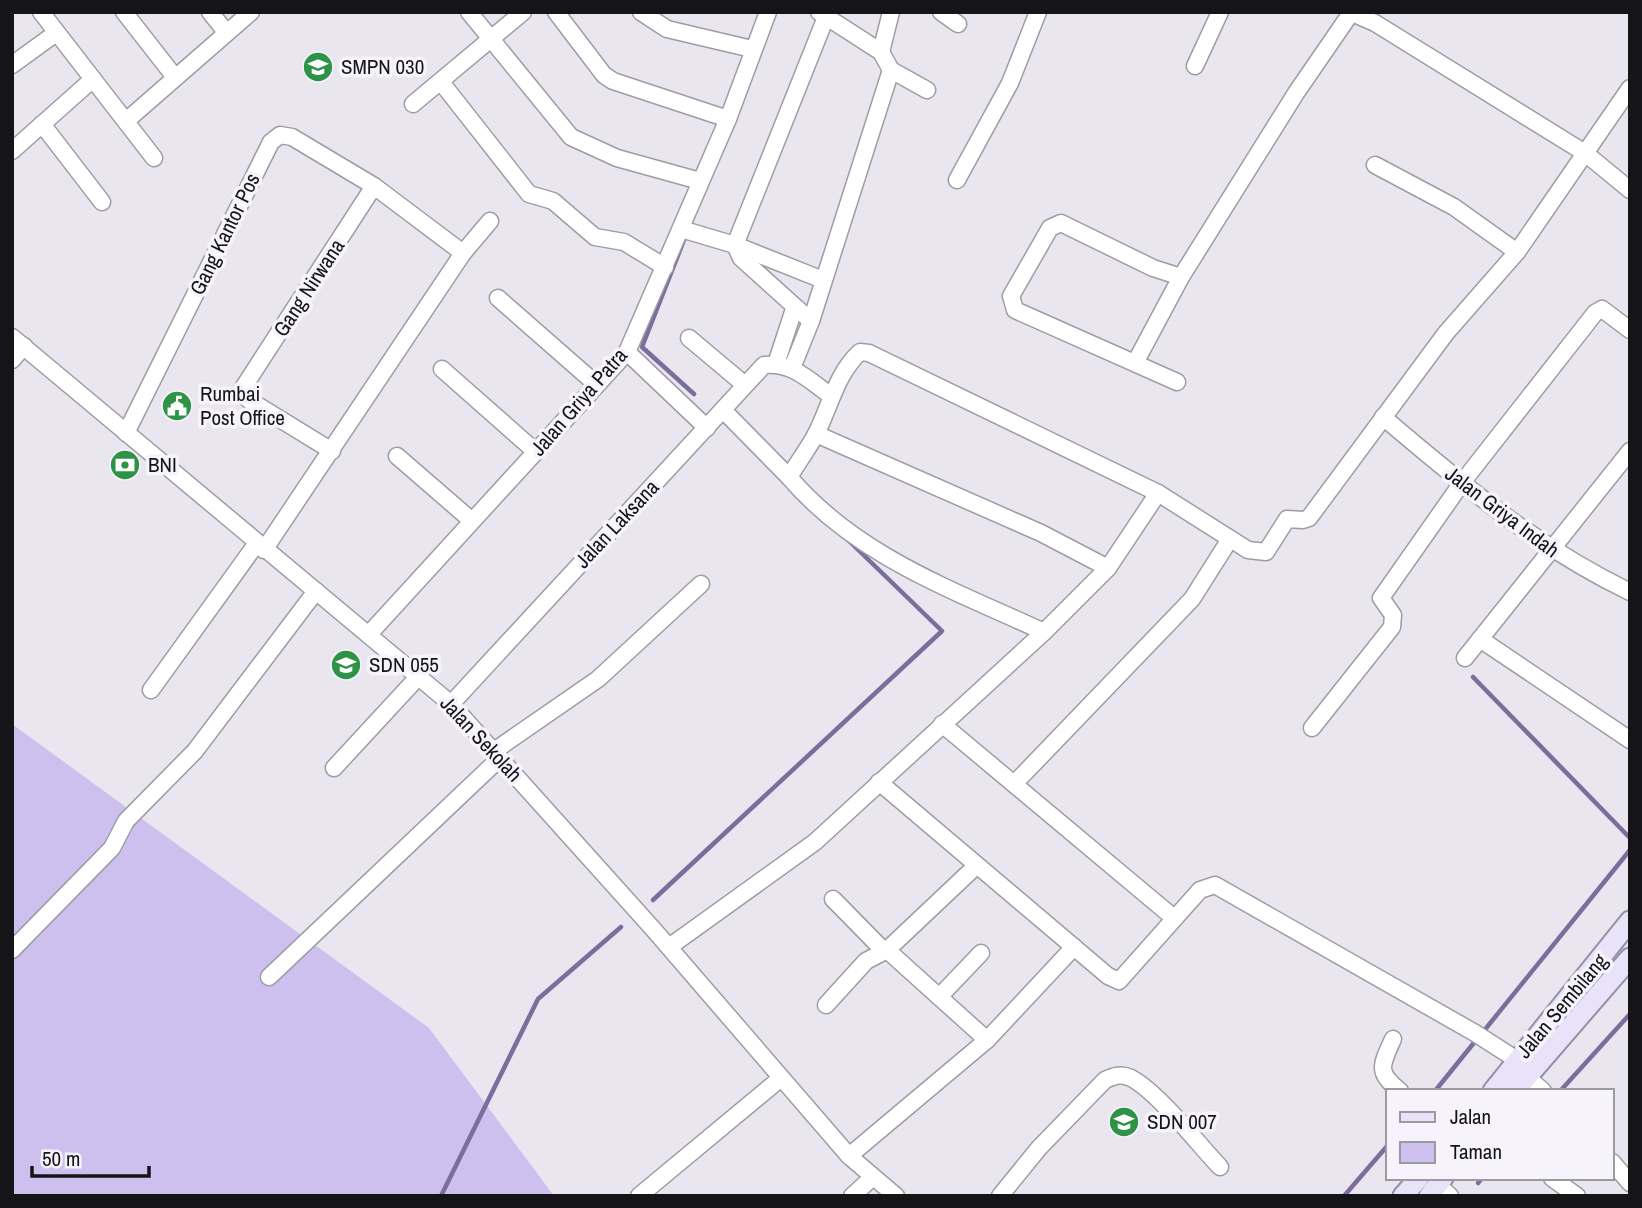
<svg xmlns="http://www.w3.org/2000/svg" width="1642" height="1208" viewBox="0 0 1642 1208" font-family="'Archivo Narrow',sans-serif">
	<style>
		.green { fill: #cdc0ef }
		.lines { fill: none; stroke-linecap: round; stroke-linejoin: round }
		.stream { stroke: #7c6d9d; stroke-width: 4.5 }
		.minor-casing { stroke: #9e9ca4; stroke-width: 19 }
		.major-casing { stroke: #958fa8; stroke-width: 23 }
		.minor { stroke: #fff; stroke-width: 16 }
		.major { stroke: #e9e3f9; stroke-width: 19 }
		.labels { text-anchor: middle; stroke-width: 7; stroke-linejoin: round; paint-order: stroke }
		.poi-label { font-size: 21px; fill: #151518; stroke: #f6f3fd; text-anchor: start }
		.street-label { font-size: 21px; fill: #151518; stroke: #f6f3fd }
	</style>
	<rect width="100%" height="100%" fill="#e9e6ef"/>
	<polygon class="green" points="12,724 429,1028 554,1196 12,1196"/>
	<g class="lines">
		<g class="stream">
			<polyline points="684,240 642,347 694,394"/>
			<polyline points="1473,677 1630,838"/>
			<polyline points="653,900 942,631 847,539"/>
			<polyline points="1483,1032 1630,850"/>
			<polyline points="1562,1089 1630,1014"/>
			<polyline points="1435,1091 1477,1039"/>
			<polyline points="1478,1183 1482,1178"/>
			<polyline points="441,1196 538,999 621,927"/>
			<polyline points="1344,1196 1388,1145"/>
		</g>
		<g class="minor-casing">
			<g id="minor">
				<polyline points="41,12 154,158"/>
				<polyline points="124,12 174,76"/>
				<polyline points="210,12 226,32"/>
				<polyline points="469,12 571,137 617,158 700,181"/>
				<polyline points="556,12 604,75 613,81 728,119"/>
				<polyline points="641,12 667,29 752,49"/>
				<polyline points="819,12 881,52 891,70 927,90"/>
				<polyline points="941,12 958,24"/>
				<polyline points="1350,12 1375,23 1585,153 1630,190"/>
				<polyline points="881,52 891,12"/>
				<polyline points="12,65 56,33"/>
				<polyline points="1195,66 1220,12"/>
				<polyline points="441,82 529,194 553,201 595,237 624,242 665,267"/>
				<polyline points="413,104 523,12"/>
				<polyline points="126,121 251,12"/>
				<polyline points="42,124 102,202"/>
				<polyline points="12,151 93,79"/>
				<polyline points="1375,165 1454,207 1517,252"/>
				<polyline points="957,180 1010,83 1038,12"/>
				<polyline points="681,229 735,245 823,280"/>
				<polyline points="498,298 596,384"/>
				<polyline points="811,321 741,258 735,245 826,17"/>
				<polyline points="12,337 451,704 654,930 849,1156 896,1196"/>
				<polyline points="689,338 745,385"/>
				<polyline points="627,352 707,428"/>
				<polyline points="12,360 24,346"/>
				<polyline points="1135,363 1181,277"/>
				<polyline points="776,364 794,309"/>
				<polyline points="792,368 811,321 891,70"/>
				<polyline points="442,369 536,452"/>
				<polyline points="1177,382 1015,310 1011,296 1050,228 1061,223 1153,268 1181,277 1296,93 1351,13"/>
				<polyline points="723,410 789,477"/>
				<path d="M 1383,417 C 1463,485 1535,546 1630,592"/>
				<polyline points="126,433 271,142 280,135 292,137 374,186 463,253"/>
				<polyline points="816,434 1041,533 1108,568"/>
				<polyline points="332,451 249,400 243,395 243,388 374,186"/>
				<polyline points="397,456 472,521"/>
				<polyline points="264,550 463,253 490,221"/>
				<path d="M 1044,632 C 953,590 856,556 789,477 C 798,462 808,449 816,434 C 830,407 836,374 860,352 L 869,353 L 1158,493 L 1248,550 L 1266,552 L 1287,519 L 1303,520 L 1309,518 L 1446,333 L 1517,252 L 1630,88"/>
				<polyline points="370,633 627,352 728,119 768,12"/>
				<polyline points="1480,639 1630,740"/>
				<polyline points="1465,658 1630,451"/>
				<polyline points="151,690 257,543"/>
				<path d="M 451,704 L 764,365 C 792,362 809,380 831,396"/>
				<polyline points="942,724 1174,918"/>
				<polyline points="1312,728 1392,627 1393,615 1381,598 1461,484 1595,313 1602,309 1630,330"/>
				<polyline points="494,751 598,679 701,584"/>
				<polyline points="334,768 419,676"/>
				<polyline points="879,782 1108,976 1119,981 1200,890 1215,885 1475,1033 1517,1060"/>
				<polyline points="1014,784 1192,599 1230,539"/>
				<polyline points="833,899 884,951"/>
				<polyline points="669,947 815,842 1044,632 1108,568 1158,493"/>
				<polyline points="12,950 112,848 126,821 195,751 316,591"/>
				<polyline points="887,950 976,866"/>
				<polyline points="269,977 500,758"/>
				<polyline points="939,997 981,953"/>
				<polyline points="826,1005 866,961 887,950 987,1040"/>
				<path d="M 1393,1039 C 1381,1066 1376,1072 1400,1091"/>
				<polyline points="1526,1076 1543,1091"/>
				<polyline points="849,1156 987,1040 1074,947"/>
				<polyline points="1612,1162 1630,1183"/>
				<polyline points="1552,1178 1577,1196"/>
				<polyline points="1438,1185 1450,1196"/>
				<polyline points="639,1196 781,1078"/>
				<polyline points="852,1196 873,1177"/>
				<path d="M 1000,1196 L 1039,1148 L 1105,1080 C 1114,1076 1121,1073 1131,1078 C 1159,1093 1197,1143 1220,1167"/>
			</g>
		</g>
		<g class="major-casing">
			<g id="major">
				<polyline points="1493,1091 1630,921"/>
				<polyline points="1515,1091 1630,958"/>
				<polyline points="1403,1196 1419,1178"/>
				<polyline points="1429,1196 1443,1178"/>
			</g>
		</g>
		<use href="#minor" class="minor"/>
		<use href="#major" class="major"/>
	</g>
	<defs>
		<g id="school-disc" transform="scale(1.575)"><circle r="9.5" fill="#2f9347" stroke="#f6f3fd"/><path d="M0-5L7-2L0 1L-7-2ZM-4 1L0 2.5L4 1V4Q0 6-4 4Z" fill="#fff"/></g>
		<g id="civic-disc" transform="scale(1.575)"><circle r="9.5" fill="#2f9347" stroke="#f6f3fd"/><path d="M-.6-6.5H3V-4.5H.6V-3L4-1V1h2V6H-6V1h2V-1L-.6-3ZM-1.2 2.5V6h2.4V2.5Z" fill="#fff"/></g>
		<g id="bank-disc" transform="scale(1.575)"><circle r="9.5" fill="#2f9347" stroke="#f6f3fd"/><path d="M-6-4H6V4H-6ZM0-2.3a2.3 2.3 0 1 0 0 4.6a2.3 2.3 0 1 0 0-4.6Z" fill="#fff"/></g>
	</defs>
	<g fill-rule="evenodd">
		<use href="#school-disc" x="318" y="67"/>
		<use href="#civic-disc" x="177" y="406"/>
		<use href="#bank-disc" x="125" y="465"/>
		<use href="#school-disc" x="346" y="665"/>
		<use href="#school-disc" x="1124" y="1122"/>
	</g>
	<g class="labels">
		<g class="poi-label">
			<text x="341" y="74">SMPN 030</text>
			<text x="200" y="401">Rumbai<tspan x="200" dy="24">Post Office</tspan></text>
			<text x="148" y="472">BNI</text>
			<text x="369" y="672">SDN 055</text>
			<text x="1147" y="1129">SDN 007</text>
		</g>
		<g class="street-label">
			<text transform="translate(225 234) rotate(-64)" y="7">Gang Kantor Pos</text>
			<text transform="translate(309 288) rotate(-57)" y="7">Gang Nirwana</text>
			<text transform="translate(579 402) rotate(-49)" y="7">Jalan Griya Patra</text>
			<text transform="translate(1502 512) rotate(37)" y="7">Jalan Griya Indah</text>
			<text transform="translate(617 524) rotate(-47)" y="7">Jalan Laksana</text>
			<text transform="translate(481 739) rotate(47)" y="7">Jalan Sekolah</text>
			<text transform="translate(1562 1006) rotate(-50)" y="7">Jalan Sembilang</text>
		</g>
	</g>
	<rect width="1642" height="1208" fill="none" stroke="#151518" stroke-width="28"/>
	<rect x="1386" y="1089" width="228" height="91" fill="#f6f3fd" stroke="#9c9aa1" stroke-width="2"/>
	<rect x="1400" y="1112" width="35" height="10" fill="#e9e3f9" stroke="#9c9aa1" stroke-width="2"/>
	<text x="1450" y="1124" font-size="21" fill="#151518">Jalan</text>
	<rect x="1400" y="1142" width="35" height="21" fill="#cdc0ef" stroke="#9c9aa1" stroke-width="2"/>
	<text x="1450" y="1159" font-size="21" fill="#151518">Taman</text>
	<path d="M32 1166v10h117v-10" fill="none" stroke="#151518" stroke-width="3.5"/>
	<text x="42" y="1166" font-size="21" fill="#151518" stroke="#f6f3fd" stroke-width="5" paint-order="stroke">50 m</text>
</svg>
